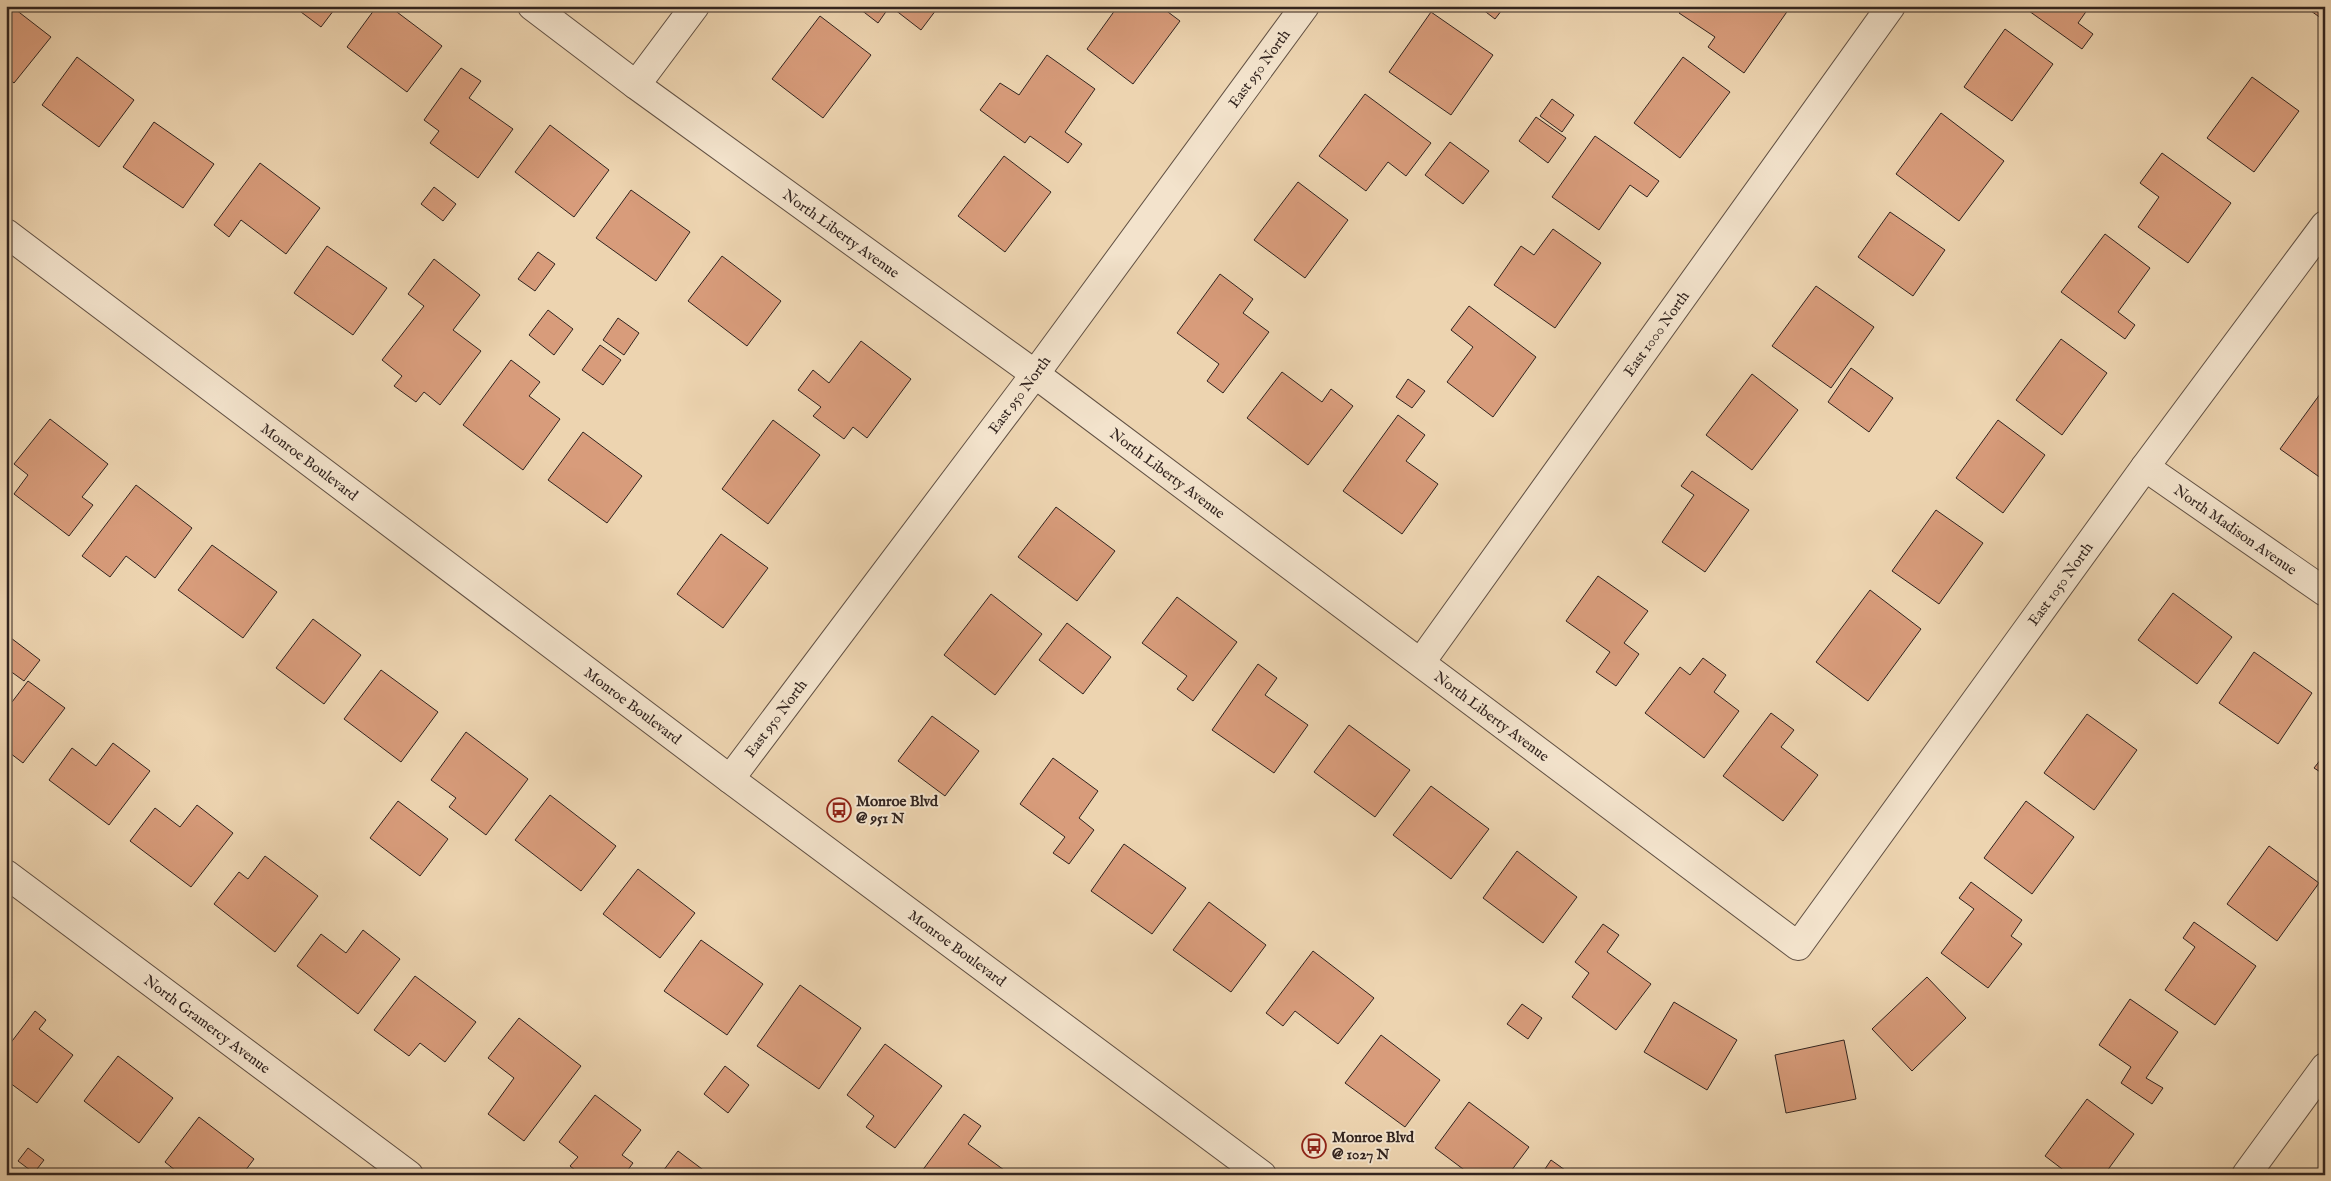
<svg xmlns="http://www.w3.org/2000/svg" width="2331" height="1181" viewBox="0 0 2331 1181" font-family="'IM FELL English',serif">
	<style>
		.building { fill: #d89c7b; stroke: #32241f }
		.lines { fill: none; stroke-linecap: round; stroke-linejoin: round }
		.minor-casing { stroke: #615043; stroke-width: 30 }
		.minor { stroke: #f3e3cc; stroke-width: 28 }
		.labels { text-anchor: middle; stroke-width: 4; stroke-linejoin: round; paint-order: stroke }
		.street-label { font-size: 15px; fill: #32241f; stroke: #f3e3cc }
		.poi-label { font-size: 15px; font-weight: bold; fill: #32241f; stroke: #f3e3cc; text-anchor: start }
	</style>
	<rect width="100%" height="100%" fill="#edd4b0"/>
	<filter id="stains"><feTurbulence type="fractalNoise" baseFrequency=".004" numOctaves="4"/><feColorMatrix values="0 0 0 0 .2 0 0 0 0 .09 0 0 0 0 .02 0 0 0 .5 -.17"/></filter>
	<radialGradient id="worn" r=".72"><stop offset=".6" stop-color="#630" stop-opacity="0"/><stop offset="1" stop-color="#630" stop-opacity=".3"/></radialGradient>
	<g class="building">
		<polygon points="6,6 11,6 51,37 14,83 6,77"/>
		<polygon points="293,6 337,6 321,27"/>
		<polygon points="377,6 389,6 442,46 407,92 347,47"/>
		<polygon points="856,6 890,6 878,23"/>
		<polygon points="890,6 939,6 921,30"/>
		<polygon points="1118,6 1160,6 1180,21 1133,84 1087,49"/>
		<polygon points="1478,6 1505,6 1495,19"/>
		<polygon points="1684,6 1791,6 1744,73 1708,47 1715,37 1679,13"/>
		<polygon points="2022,6 2090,6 2078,23 2093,34 2082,49"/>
		<polygon points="2304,6 2325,6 2325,21"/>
		<polygon points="1431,12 1493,55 1451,115 1389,72"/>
		<polygon points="820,16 871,55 823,118 772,79"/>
		<polygon points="2005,29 2053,64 2012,121 1964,87"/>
		<polygon points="1047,55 1095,89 1065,132 1082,144 1068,163 1030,136 1025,143 980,110 1000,83 1019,95"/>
		<polygon points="77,57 134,100 99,147 42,105"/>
		<polygon points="1683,57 1730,92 1680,158 1634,123"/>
		<polygon points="461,68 481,81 469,98 513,129 478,178 430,143 439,131 424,120"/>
		<polygon points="2252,77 2299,111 2254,172 2207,138"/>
		<polygon points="1365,94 1431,143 1406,176 1388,162 1366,191 1319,156"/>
		<polygon points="1552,99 1574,115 1562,132 1540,116"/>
		<polygon points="1941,113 2004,161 1959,221 1896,174"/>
		<polygon points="1536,117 1566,138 1548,163 1519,141"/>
		<polygon points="154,122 214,164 183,208 123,167"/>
		<polygon points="550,125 609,170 574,217 515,172"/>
		<polygon points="1595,136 1659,181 1647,197 1630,185 1599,230 1552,197"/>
		<polygon points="1450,142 1489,171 1463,204 1425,175"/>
		<polygon points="2162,153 2231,203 2188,263 2138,227 2159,197 2140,183"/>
		<polygon points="1004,156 1051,192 1005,252 958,216"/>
		<polygon points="260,163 320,208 286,254 241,220 229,237 214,225"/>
		<polygon points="1298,182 1348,220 1305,278 1254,240"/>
		<polygon points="434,187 456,204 443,221 421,204"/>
		<polygon points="631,190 690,232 656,281 596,238"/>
		<polygon points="1890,212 1945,250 1913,296 1858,257"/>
		<polygon points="1553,229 1601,263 1555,328 1494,285 1521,246 1534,255"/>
		<polygon points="2105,234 2150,268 2118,312 2135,325 2125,339 2061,292"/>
		<polygon points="327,246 387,288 353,335 294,293"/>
		<polygon points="538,252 555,264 535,291 518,279"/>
		<polygon points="722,256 781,301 747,346 688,301"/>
		<polygon points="434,259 480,295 453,330 481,351 440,405 424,392 416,402 394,386 402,376 382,360 424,306 408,294"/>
		<polygon points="1220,274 1253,299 1243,313 1269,332 1223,393 1207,381 1219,364 1177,333"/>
		<polygon points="1816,286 1874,327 1831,388 1772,346"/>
		<polygon points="1469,306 1536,357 1493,417 1447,382 1473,347 1451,330"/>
		<polygon points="548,310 573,329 554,355 529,335"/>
		<polygon points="618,318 639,333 624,355 603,340"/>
		<polygon points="2061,339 2107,373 2062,435 2016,400"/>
		<polygon points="861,341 911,379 867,438 853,427 844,439 813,416 821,407 798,390 813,370 829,383"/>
		<polygon points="600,345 621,360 603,385 582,370"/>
		<polygon points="511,360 540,382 529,396 560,419 523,470 463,425"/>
		<polygon points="1851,368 1893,398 1869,432 1828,402"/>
		<polygon points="1282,372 1322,402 1331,389 1353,406 1308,465 1247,418"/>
		<polygon points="1752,374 1798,410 1752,470 1706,435"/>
		<polygon points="1408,379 1425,391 1412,408 1396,397"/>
		<polygon points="2323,390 2325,391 2325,481 2280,449"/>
		<polygon points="1398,415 1425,435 1406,461 1438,484 1402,534 1343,491"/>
		<polygon points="50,419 108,464 82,497 93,505 69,536 14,494 28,475 14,464"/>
		<polygon points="773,420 820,455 768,524 722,489"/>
		<polygon points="1998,420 2045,455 2003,513 1956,478"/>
		<polygon points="583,432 642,476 607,523 548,480"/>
		<polygon points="1692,471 1749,510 1705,572 1662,542 1694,495 1681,486"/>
		<polygon points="136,485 192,528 155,578 126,556 110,577 82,556"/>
		<polygon points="1056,507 1115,551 1077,601 1018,557"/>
		<polygon points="1936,510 1983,543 1939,604 1892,571"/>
		<polygon points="721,534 768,568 723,628 677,594"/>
		<polygon points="212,545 277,592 243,638 178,590"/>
		<polygon points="1598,576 1648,611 1624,643 1639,654 1616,686 1596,672 1610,652 1566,621"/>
		<polygon points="1870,590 1921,629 1868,701 1816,662"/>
		<polygon points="2173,593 2232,637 2197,684 2138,640"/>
		<polygon points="991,594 1042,634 995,695 944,655"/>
		<polygon points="1177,597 1237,642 1193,701 1177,689 1187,676 1142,643"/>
		<polygon points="313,619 361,655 324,704 276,668"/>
		<polygon points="1067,623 1111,657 1083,694 1039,660"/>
		<polygon points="7,635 40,660 24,681 6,668"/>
		<polygon points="2254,652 2312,693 2278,744 2219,703"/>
		<polygon points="1703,658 1726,675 1714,692 1739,711 1704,758 1645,713 1680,667 1690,675"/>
		<polygon points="1258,664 1277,678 1265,695 1308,725 1274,773 1212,730"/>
		<polygon points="381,670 438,712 401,762 344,719"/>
		<polygon points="28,681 65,708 23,763 6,750 6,697 12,702"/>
		<polygon points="1771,713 1794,730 1781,747 1818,775 1783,821 1723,776"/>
		<polygon points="2087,714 2137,750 2094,810 2044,773"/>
		<polygon points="932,716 979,751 945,796 898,761"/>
		<polygon points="1349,725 1410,770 1375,817 1314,772"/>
		<polygon points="466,732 528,779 486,835 449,807 456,798 431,780"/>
		<polygon points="113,743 150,771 109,825 49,780 72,748 96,766"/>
		<polygon points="2325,754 2325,775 2314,768"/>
		<polygon points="1053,758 1098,791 1079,818 1094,830 1069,864 1053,853 1065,837 1020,804"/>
		<polygon points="1431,786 1489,829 1451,879 1393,835"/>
		<polygon points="550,795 616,846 581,891 515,840"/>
		<polygon points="398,801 448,839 420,876 370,838"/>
		<polygon points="2026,801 2074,837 2032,894 1984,858"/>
		<polygon points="197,805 233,833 191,887 130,841 155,808 180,827"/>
		<polygon points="1124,844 1186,888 1152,934 1091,891"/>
		<polygon points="2269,846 2319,883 2277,941 2227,904"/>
		<polygon points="1517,851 1577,897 1543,943 1483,898"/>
		<polygon points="265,856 318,896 275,952 214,904 239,872 248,879"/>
		<polygon points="638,869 695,913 660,958 603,914"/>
		<polygon points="1971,882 2022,920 2011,936 2022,944 1988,988 1941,953 1974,909 1959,898"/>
		<polygon points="1209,902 1266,945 1231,992 1173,950"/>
		<polygon points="2194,922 2256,966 2215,1025 2165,990 2195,947 2183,938"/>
		<polygon points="1603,924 1619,935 1607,952 1651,984 1616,1030 1572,997 1589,973 1575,962"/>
		<polygon points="363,930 400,959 358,1014 297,966 321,934 346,953"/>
		<polygon points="701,940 763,984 727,1035 664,991"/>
		<polygon points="1313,951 1374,998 1338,1044 1295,1011 1283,1026 1266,1013"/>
		<polygon points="6,973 12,977 6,984"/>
		<polygon points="415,976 476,1022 445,1062 420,1043 409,1056 374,1030"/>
		<polygon points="1927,977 1966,1018 1912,1071 1872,1029"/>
		<polygon points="800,985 861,1028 819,1089 757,1046"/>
		<polygon points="2130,999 2178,1032 2146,1078 2163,1088 2152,1104 2121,1083 2131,1067 2099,1045"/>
		<polygon points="1674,1002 1737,1040 1707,1090 1644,1052"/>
		<polygon points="1522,1004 1542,1018 1528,1039 1507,1024"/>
		<polygon points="35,1011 46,1020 39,1029 73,1055 37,1103 6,1080 6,1049"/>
		<polygon points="519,1018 581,1066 524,1141 488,1114 514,1078 488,1058"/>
		<polygon points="1381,1035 1440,1080 1405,1127 1345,1083"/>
		<polygon points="1844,1040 1856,1099 1786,1113 1775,1055"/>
		<polygon points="885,1044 942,1086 895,1148 866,1127 874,1116 847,1095"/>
		<polygon points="118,1056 173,1098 139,1143 84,1101"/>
		<polygon points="725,1066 749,1085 728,1113 704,1094"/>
		<polygon points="595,1095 641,1130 622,1155 633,1163 624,1175 581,1175 570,1166 578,1157 559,1142"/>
		<polygon points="2087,1099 2134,1134 2104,1175 2070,1175 2045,1156"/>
		<polygon points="1469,1102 1529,1147 1508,1175 1471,1175 1435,1148"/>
		<polygon points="964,1114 981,1126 968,1144 1011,1175 919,1175"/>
		<polygon points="199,1117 254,1159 242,1175 181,1175 165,1162"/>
		<polygon points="28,1148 44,1160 34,1173 18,1161"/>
		<polygon points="678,1151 710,1175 660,1175"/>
		<polygon points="1551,1160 1572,1175 1541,1175"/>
	</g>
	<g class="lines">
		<g class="minor-casing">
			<g id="minor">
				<path id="s1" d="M 532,6 L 636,85 L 1035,374 L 1798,946 L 2145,467 L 2325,225"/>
				<polyline points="636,85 695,6"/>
				<path id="s2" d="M 6,233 L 730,779 L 1262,1175"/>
				<path id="s3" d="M 2145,467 L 2325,592"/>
				<path id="s4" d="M 1421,662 L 1891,6"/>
				<path id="s5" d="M 730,779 L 1035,374 L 1305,6"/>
				<path id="s6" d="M 6,874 L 409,1175"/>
				<polyline points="2246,1175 2325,1067"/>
			</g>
		</g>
		<use href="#minor" class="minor"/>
	</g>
	<defs>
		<g id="bus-ring" transform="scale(1.25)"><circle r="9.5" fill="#f3e3cc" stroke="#8f2418" stroke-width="1.5"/><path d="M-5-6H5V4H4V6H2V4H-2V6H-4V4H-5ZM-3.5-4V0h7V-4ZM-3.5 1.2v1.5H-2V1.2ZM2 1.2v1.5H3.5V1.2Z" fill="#8f2418"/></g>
	</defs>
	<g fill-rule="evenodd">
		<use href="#bus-ring" x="839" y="810"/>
		<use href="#bus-ring" x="1314" y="1146"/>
	</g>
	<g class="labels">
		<g class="street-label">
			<text dy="5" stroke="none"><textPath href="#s5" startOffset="886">East 950 North</textPath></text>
			<text dy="5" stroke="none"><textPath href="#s1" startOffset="384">North Liberty Avenue</textPath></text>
			<text dy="5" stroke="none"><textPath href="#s4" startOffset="404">East 1000 North</textPath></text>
			<text dy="5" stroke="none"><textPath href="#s5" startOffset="481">East 950 North</textPath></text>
			<text dy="5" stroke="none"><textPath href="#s2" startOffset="380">Monroe Boulevard</textPath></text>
			<text dy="5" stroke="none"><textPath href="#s1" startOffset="789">North Liberty Avenue</textPath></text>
			<text dy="5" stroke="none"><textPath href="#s3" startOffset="110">North Madison Avenue</textPath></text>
			<text dy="5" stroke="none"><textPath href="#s1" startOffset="2024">East 1050 North</textPath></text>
			<text dy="5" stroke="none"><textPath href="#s2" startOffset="785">Monroe Boulevard</textPath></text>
			<text dy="5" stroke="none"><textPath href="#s1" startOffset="1194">North Liberty Avenue</textPath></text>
			<text dy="5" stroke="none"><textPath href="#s5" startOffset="76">East 950 North</textPath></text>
			<text dy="5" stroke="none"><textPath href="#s2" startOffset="1190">Monroe Boulevard</textPath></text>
			<text dy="5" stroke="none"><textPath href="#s6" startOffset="251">North Gramercy Avenue</textPath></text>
		</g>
		<g class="poi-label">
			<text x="856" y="806">Monroe Blvd<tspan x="856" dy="17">@ 951 N</tspan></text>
			<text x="1332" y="1142">Monroe Blvd<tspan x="1332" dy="17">@ 1027 N</tspan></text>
		</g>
	</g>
	<rect width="2331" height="1181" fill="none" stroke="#edd4b0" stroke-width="25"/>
	<rect x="8" y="8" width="2316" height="1166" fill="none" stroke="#32241f" stroke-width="2.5"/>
	<rect x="12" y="12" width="2306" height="1156" fill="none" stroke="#32241f"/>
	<rect width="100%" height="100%" filter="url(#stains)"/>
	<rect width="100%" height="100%" fill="url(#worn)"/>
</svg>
